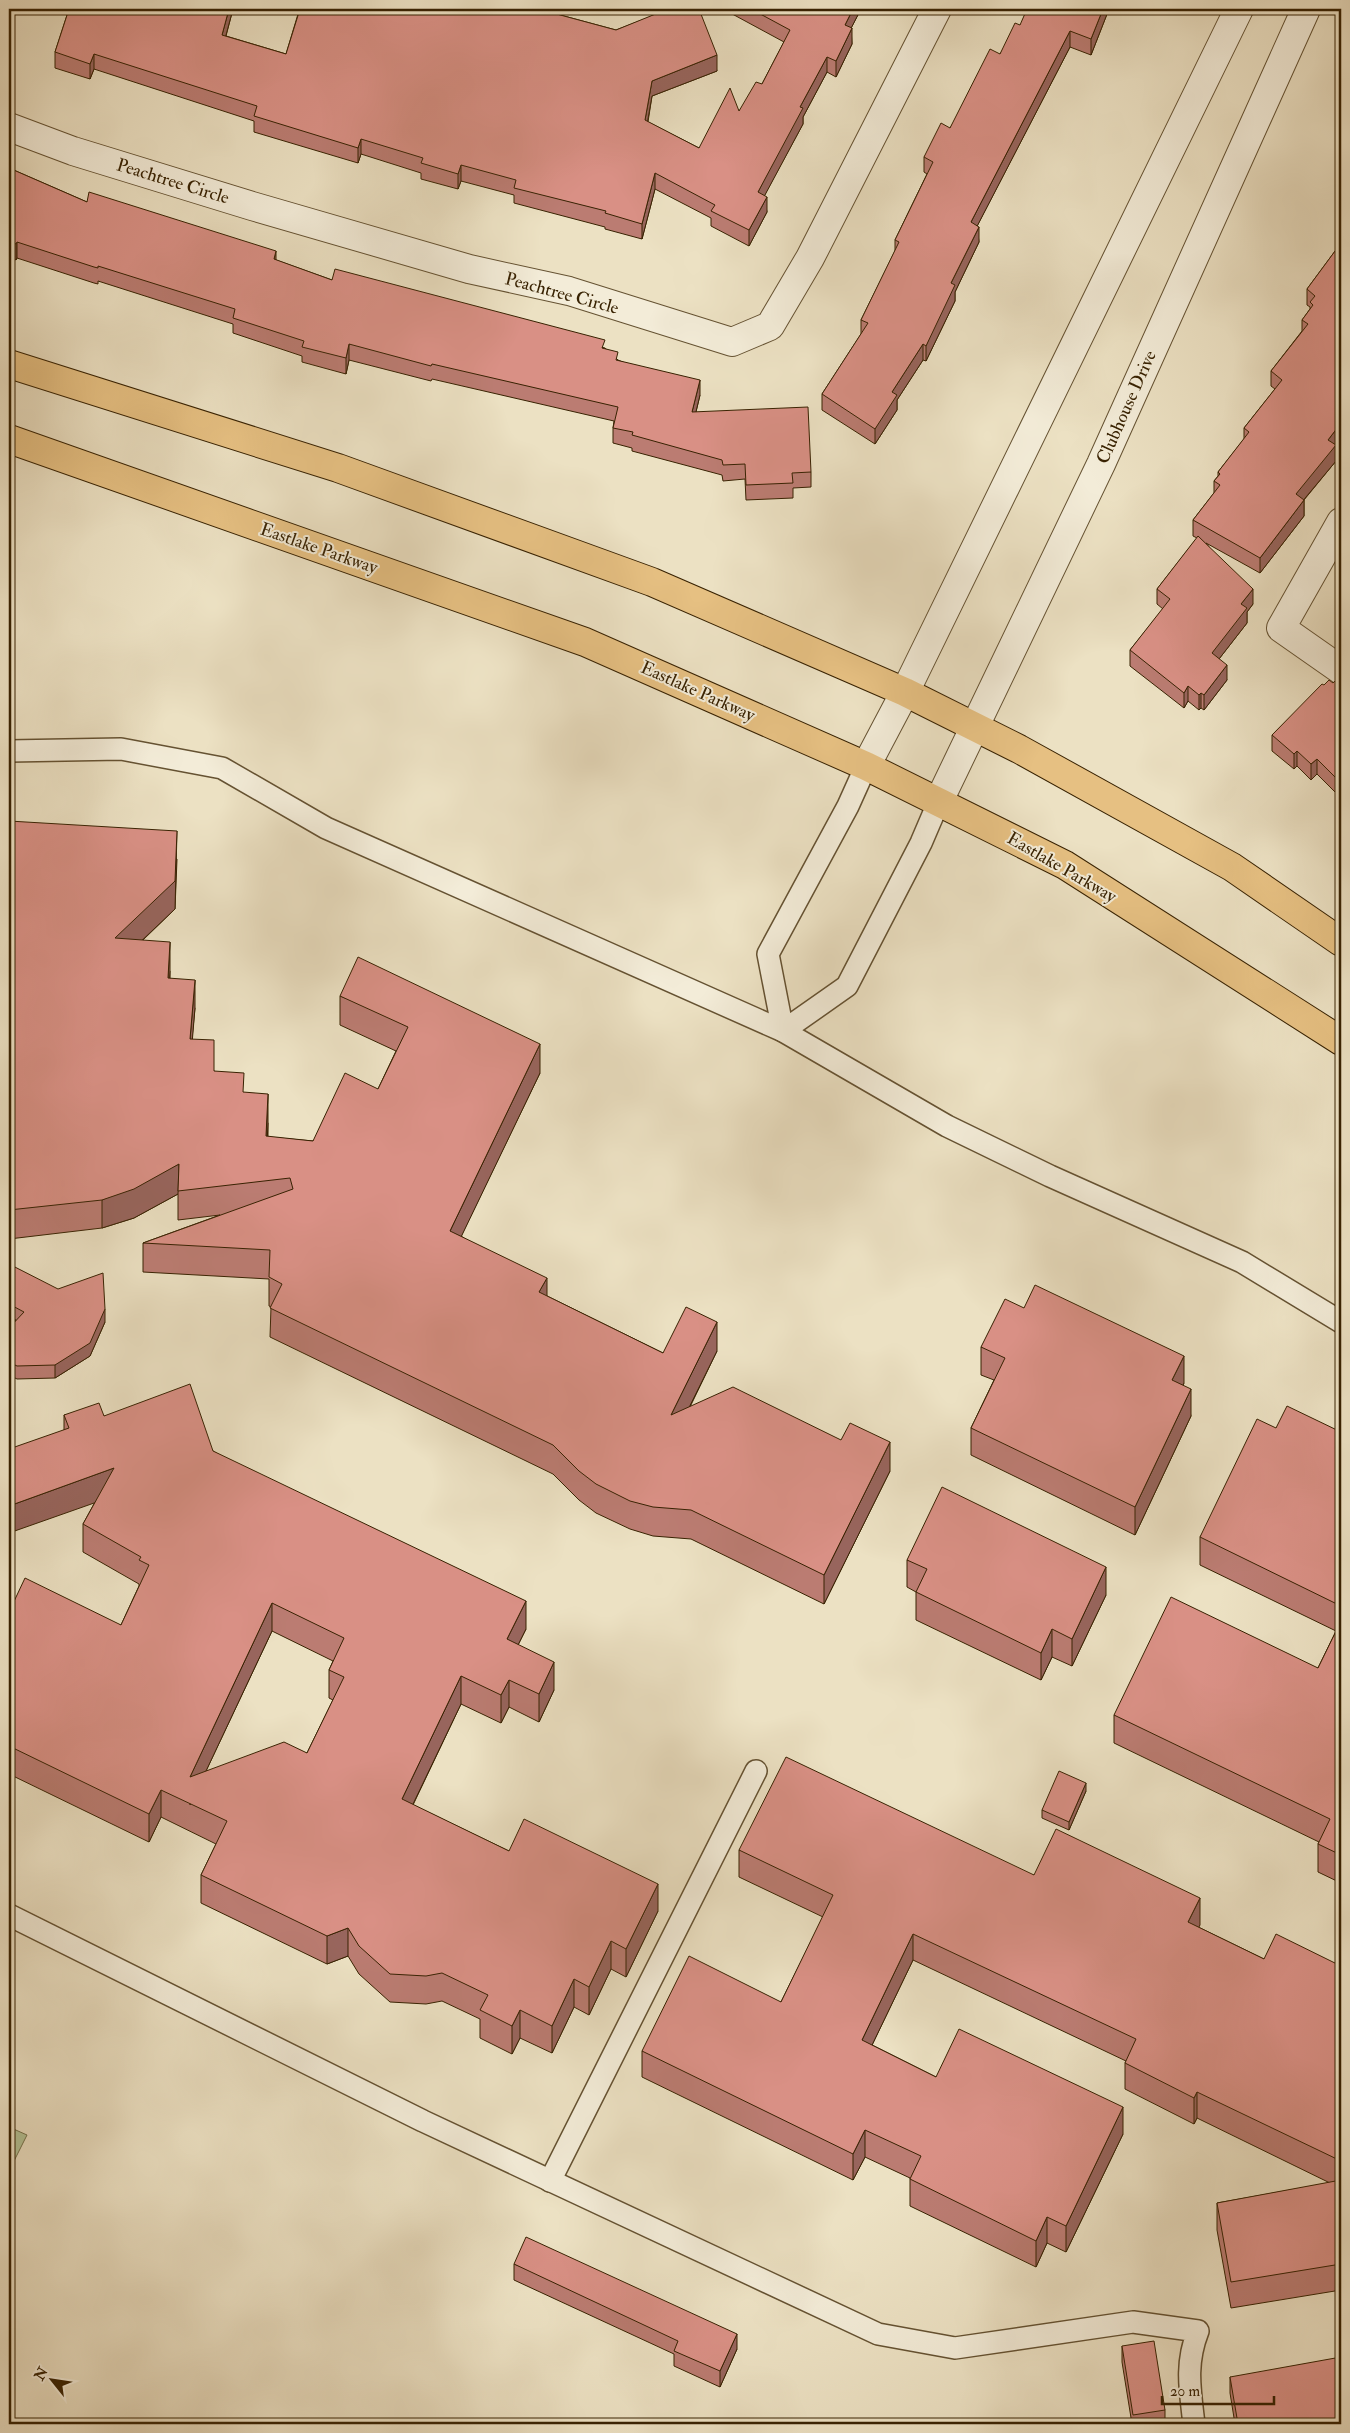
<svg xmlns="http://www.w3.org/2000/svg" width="1350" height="2433" viewBox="0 0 1350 2433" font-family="'IM FELL Double Pica',serif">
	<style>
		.green { fill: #b4c396; stroke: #76724c }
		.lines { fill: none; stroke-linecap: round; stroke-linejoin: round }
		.service-casing { stroke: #655232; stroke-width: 24 }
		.minor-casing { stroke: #655232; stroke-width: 30 }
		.tertiary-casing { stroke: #655232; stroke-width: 30 }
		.primary-casing { stroke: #382202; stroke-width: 30 }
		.service { stroke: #f3ecd8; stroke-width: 21 }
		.minor { stroke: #f3ecd8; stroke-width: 28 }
		.tertiary { stroke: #f3ecd8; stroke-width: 28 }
		.primary { stroke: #e6c082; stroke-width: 28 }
		.wall { fill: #bb7c72; stroke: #382202; fill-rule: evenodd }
		.shaded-wall { fill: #98655d; stroke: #382202 }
		.building { fill: #d99085; stroke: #382202; fill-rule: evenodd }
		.labels { text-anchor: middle; stroke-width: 4; stroke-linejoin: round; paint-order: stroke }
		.street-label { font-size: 18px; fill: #382202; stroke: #f3ecd8 }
	</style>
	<rect width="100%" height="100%" fill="#ece1c3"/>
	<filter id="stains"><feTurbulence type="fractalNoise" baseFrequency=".004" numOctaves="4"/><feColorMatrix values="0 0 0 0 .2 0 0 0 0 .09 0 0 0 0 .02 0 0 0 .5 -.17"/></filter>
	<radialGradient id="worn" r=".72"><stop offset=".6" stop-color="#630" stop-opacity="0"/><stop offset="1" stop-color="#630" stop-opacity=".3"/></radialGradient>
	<polygon class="green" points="9,2127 27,2135 9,2171"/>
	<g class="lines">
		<g class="service-casing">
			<g id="service">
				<polyline points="9,751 121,749 222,768 326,828 783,1031 947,1126 1050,1176 1242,1262 1341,1322"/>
				<polyline points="866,766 848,806 768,954 783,1031 847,986 921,843 939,801"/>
				<path d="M 9,1915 L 423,2121 L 878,2334 L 955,2348 L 1133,2322 L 1198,2331 C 1185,2364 1190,2390 1194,2424"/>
				<polyline points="550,2181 756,1771"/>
			</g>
		</g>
		<g class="minor-casing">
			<g id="minor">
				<polyline points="9,127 73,151 252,206 469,269 569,291 732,342 770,326 810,258 937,9"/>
				<polyline points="1341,522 1281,628 1341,670"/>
			</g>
		</g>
		<g class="tertiary-casing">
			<g id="tertiary">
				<polyline points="866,766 905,692 1239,9"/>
				<polyline points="939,801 1101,464 1306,9"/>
			</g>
		</g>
		<g class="primary-casing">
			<g id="primary">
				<polyline points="9,364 338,468 652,582 905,692 1019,749 1232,867 1341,942"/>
				<polyline points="9,439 585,642 866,766 1065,865 1341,1041"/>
			</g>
		</g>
		<use href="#service" class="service"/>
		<use href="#minor" class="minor"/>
		<use href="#tertiary" class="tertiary"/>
		<use href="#primary" class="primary"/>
	</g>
	<g class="wall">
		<polygon points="69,9 233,9 226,36 286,54 298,14 282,9 538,9 616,30 655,15 655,9 699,9 717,71 652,96 648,122 699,148 739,111 762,84 784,42 723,9 861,9 851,28 852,44 836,77 827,72 803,117 803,124 764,196 767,212 749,246 711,226 711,218 655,189 642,239 605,229 605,227 514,203 514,195 461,181 458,189 421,179 421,173 361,154 358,163 254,132 254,121 94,69 90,79 55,68 55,52"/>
		<polygon points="1109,9 1091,55 1070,47 977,226 979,242 955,292 955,301 926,361 923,360 897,400 897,410 875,444 822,410 822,394 861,334 861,320 895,251 895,240 927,174 924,172 924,157 950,128 1000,54 1020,25"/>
		<polygon points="9,168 87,202 276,260 332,280 605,348 618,360 700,395 696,412 811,472 811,487 793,488 793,498 746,500 745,479 723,481 722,475 632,451 632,448 613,443 613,428 614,421 432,379 431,381 349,360 346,374 302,362 302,356 233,333 233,324 98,281 98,284 94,283 17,258 16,260 9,256"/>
		<polygon points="1341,243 1341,438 1336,445 1336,461 1304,500 1304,516 1260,573 1206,543 1253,604 1247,612 1247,623 1219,659 1227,680 1204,710 1201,708 1199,710 1188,701 1184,708 1130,666 1130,650 1163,609 1157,604 1157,589 1197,538 1193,536 1193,520 1214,493 1214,481 1218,476 1218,472 1244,439 1244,428 1275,389 1271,386 1271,371 1302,331 1302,320 1310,309 1310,307 1307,305 1307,289"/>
		<polygon points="1341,675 1341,798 1317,774 1311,780 1297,766 1294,769 1272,751 1272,735 1324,685 1333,683"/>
		<polygon points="9,821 177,859 175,909 143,940 170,971 170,978 195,1008 192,1039 214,1071 244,1093 268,1123 268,1137 313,1141 378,1089 396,1051 340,1025 340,996 540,1073 461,1236 547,1296 663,1353 717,1351 690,1407 890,1471 824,1604 691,1539 653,1536 630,1529 596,1513 579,1500 553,1474 270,1337 271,1307 269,1306 269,1279 143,1272 143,1243 220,1215 178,1220 178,1194 134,1218 102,1228 9,1239"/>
		<polygon points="9,1264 105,1322 90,1356 55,1378 17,1379 9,1375 9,1328 16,1320 9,1317"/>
		<polygon points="981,1347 1184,1383 1183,1385 1191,1416 1135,1535 971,1455 971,1428 994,1380 981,1375"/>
		<path d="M 64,1415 L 104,1416 L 213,1451 L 526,1629 L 518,1645 L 554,1690 L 539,1722 L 509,1707 L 501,1723 L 461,1704 L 413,1805 L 509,1851 L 658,1911 L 626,1977 L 611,1969 L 589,2015 L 574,2007 L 552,2053 L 520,2038 L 512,2054 L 480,2038 L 480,2019 L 442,2001 L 426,2004 L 390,2002 L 359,1974 L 348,1956 L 327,1964 L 201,1903 L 201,1875 L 216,1844 L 161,1817 L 149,1842 L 9,1774 L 9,1612 L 121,1625 L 139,1586 L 139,1584 L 83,1552 L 83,1524 L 95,1502 L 64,1430 ZM 272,1631 L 333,1661 L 329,1670 L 329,1698 L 333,1700 L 307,1753 L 206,1771 Z"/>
		<polygon points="1276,1428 1341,1432 1341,1883 1318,1872 1318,1844 1319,1842 1114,1743 1114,1715 1318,1668 1336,1631 1200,1565 1200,1537"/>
		<polygon points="907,1560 1106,1595 1072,1666 1052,1657 1041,1680 916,1620 916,1592 907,1587"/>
		<polygon points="1086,1791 1069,1830 1042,1818 1042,1810"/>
		<polygon points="739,1850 1034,1875 1200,1925 1198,1927 1264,1959 1341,1966 1341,2290 1231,2308 1217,2230 1217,2203 1330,2183 1197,2118 1194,2124 1125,2089 1125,2063 1126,2061 913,1960 872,2045 936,2077 1123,2134 1066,2252 1047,2243 1036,2267 910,2206 910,2178 865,2157 853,2180 642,2077 642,2051 781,2002 823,1917 739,1877"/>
		<polygon points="514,2264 737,2349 720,2387 674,2366 674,2354 514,2280"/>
		<polygon points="1122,2346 1165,2410 1165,2424 1132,2424 1122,2362"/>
		<polygon points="1230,2377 1341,2424 1235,2424 1230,2393"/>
	</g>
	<g class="shaded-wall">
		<polygon points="229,9 233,9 222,50 222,35"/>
		<polygon points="853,9 861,9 845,40 845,25"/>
		<polygon points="1103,9 1109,9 1091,55 1091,39"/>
		<polygon points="852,28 852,44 836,77 836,61"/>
		<polygon points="1070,31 1070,47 971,238 971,222"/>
		<polygon points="94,54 94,69 90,79 90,64"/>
		<polygon points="717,55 717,71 652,96 645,136 645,120 652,81"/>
		<polygon points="827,57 827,72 803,117 803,124 758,208 758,192 800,107"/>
		<polygon points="361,139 361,154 358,163 358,148"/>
		<polygon points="461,165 461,181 458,189 458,174"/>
		<polygon points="655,173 655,189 642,239 642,224"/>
		<polygon points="767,197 767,212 749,246 749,230"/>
		<polygon points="979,227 979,242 955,292 955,301 926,361 926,346 951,283"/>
		<polygon points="17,242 17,258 16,260 16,244"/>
		<polygon points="276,251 276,266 274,259"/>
		<polygon points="349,344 349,360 346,374 346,358"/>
		<polygon points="923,344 923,360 897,400 897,410 875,444 875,429 892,392"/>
		<polygon points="700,380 700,395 692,428 692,412"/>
		<polygon points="1341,423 1341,438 1336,445 1336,461 1296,509 1296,494 1328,440"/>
		<polygon points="1304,500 1304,516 1260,573 1260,558"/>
		<polygon points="1253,589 1253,604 1247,612 1247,623 1212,668 1212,653 1241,604"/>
		<polygon points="1227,665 1227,680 1204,710 1204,695"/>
		<polygon points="1188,686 1188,701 1184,708 1184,693"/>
		<polygon points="1201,693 1201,708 1199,710 1199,695"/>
		<polygon points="1297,751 1297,766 1294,769 1294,754"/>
		<polygon points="1317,759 1317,774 1311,780 1311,764"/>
		<polygon points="177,831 175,909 115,966 115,938"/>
		<polygon points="170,942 170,971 168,1006 168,978"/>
		<polygon points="195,980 195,1008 190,1068 190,1039"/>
		<polygon points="540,1044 540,1073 450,1260 450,1231"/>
		<polygon points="268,1094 268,1123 266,1165 266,1136"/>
		<polygon points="179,1164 178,1194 134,1218 102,1228 102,1200"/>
		<polygon points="547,1278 547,1307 539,1292"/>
		<polygon points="105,1309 105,1322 90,1356 55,1378 55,1365"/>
		<polygon points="717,1322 717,1351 671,1444 671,1415"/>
		<polygon points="1184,1356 1184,1383 1172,1407 1172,1380"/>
		<polygon points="1191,1389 1191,1416 1135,1535 1135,1507"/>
		<polygon points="890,1442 890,1471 824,1604 824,1575"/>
		<polygon points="114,1468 114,1496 9,1533 9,1506"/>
		<polygon points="1106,1567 1106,1595 1072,1666 1072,1639"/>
		<polygon points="526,1601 526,1629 507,1667 507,1639"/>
		<polygon points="272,1603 272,1631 190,1805 190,1777"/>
		<polygon points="1052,1629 1052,1657 1041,1680 1041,1653"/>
		<polygon points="554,1662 554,1690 539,1722 539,1694"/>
		<polygon points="461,1676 461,1704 402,1827 402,1799"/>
		<polygon points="509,1680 509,1707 501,1723 501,1695"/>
		<polygon points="1086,1783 1086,1791 1069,1830 1069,1822"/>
		<polygon points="161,1790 161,1817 149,1842 149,1814"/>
		<polygon points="658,1884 658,1911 626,1977 626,1949"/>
		<polygon points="1200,1898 1200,1925 1188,1949 1188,1922"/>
		<polygon points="348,1928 348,1956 327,1964 327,1936"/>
		<polygon points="913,1934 913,1960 862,2066 862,2040"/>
		<polygon points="611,1941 611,1969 589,2015 589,1987"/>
		<polygon points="574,1979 574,2007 552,2053 552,2026"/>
		<polygon points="520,2010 520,2038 512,2054 512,2026"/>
		<polygon points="1197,2092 1197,2118 1194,2124 1194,2098"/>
		<polygon points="1123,2107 1123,2134 1066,2252 1066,2226"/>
		<polygon points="865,2130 865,2157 853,2180 853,2154"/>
		<polygon points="1047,2217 1047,2243 1036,2267 1036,2241"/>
		<polygon points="737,2334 737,2349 720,2387 720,2371"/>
	</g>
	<g class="building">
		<polygon points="69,9 229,9 222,35 286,54 300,9 538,9 616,30 658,13 657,9 699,9 717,55 652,81 645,120 699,148 730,88 739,111 756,82 762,84 790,30 751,9 853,9 845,25 852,28 836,61 827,57 800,107 803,108 758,192 767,197 749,230 711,211 715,205 655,173 642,224 605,213 606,211 514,188 516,180 461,165 458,174 421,163 423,158 361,139 358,148 254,116 257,106 94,54 90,64 55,52"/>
		<polygon points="1027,9 1103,9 1091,39 1070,31 971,222 979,227 951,283 955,285 926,346 923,344 892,392 897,395 875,429 822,394 868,323 861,320 899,242 895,240 933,162 924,157 941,123 950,128 990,49 1000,54 1015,23 1020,25"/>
		<polygon points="9,168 87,202 89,192 276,251 274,259 332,280 335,269 605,340 602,348 618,352 616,360 700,380 692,412 808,407 811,472 792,473 793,483 746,485 745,464 723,465 722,460 632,435 633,432 613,428 618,407 432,364 431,366 349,344 346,358 302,347 304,341 233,318 235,309 98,266 98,268 94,267 17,242 16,244 9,241"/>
		<polygon points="1341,243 1341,423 1328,440 1336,445 1296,494 1304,500 1260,558 1193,520 1220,485 1214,481 1220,474 1218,472 1249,432 1244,428 1282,380 1271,371 1308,324 1302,320 1313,305 1310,302 1315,296 1307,289"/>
		<polygon points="1198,536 1253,589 1241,604 1247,608 1212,653 1227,665 1204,695 1201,693 1199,695 1188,686 1184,693 1130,650 1170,599 1157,589"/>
		<polygon points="1341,675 1341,783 1317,759 1311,764 1297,751 1294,754 1272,735 1322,684 1324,685 1329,680 1333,683"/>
		<polygon points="9,821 177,831 175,881 115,938 170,942 168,978 195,980 190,1039 214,1040 214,1071 244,1073 243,1092 268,1094 266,1136 313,1141 345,1073 378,1089 408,1027 340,996 358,957 540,1044 450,1231 547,1278 539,1292 663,1353 686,1307 717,1322 671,1415 733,1387 841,1440 850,1423 890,1442 824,1575 691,1510 653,1507 630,1501 596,1484 579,1471 553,1445 270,1308 282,1284 269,1277 270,1250 143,1243 293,1189 290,1178 178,1191 179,1164 134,1189 102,1200 9,1210"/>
		<polygon points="9,1264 58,1289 103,1273 105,1309 90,1343 55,1365 17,1366 9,1362 9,1328 24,1312 9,1304"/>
		<polygon points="1035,1285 1184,1356 1172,1380 1191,1389 1135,1507 971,1428 1005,1358 981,1347 1005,1299 1024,1308"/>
		<path d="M 190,1384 L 213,1451 L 526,1601 L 507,1639 L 554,1662 L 539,1694 L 509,1680 L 501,1695 L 461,1676 L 402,1799 L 509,1851 L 524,1819 L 658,1884 L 626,1949 L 611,1941 L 589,1987 L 574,1979 L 552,2026 L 520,2010 L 512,2026 L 480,2010 L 488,1995 L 442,1973 L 426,1976 L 390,1974 L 359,1946 L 348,1928 L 327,1936 L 201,1875 L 227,1821 L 161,1790 L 149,1814 L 9,1746 L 9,1612 L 25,1578 L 121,1625 L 149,1565 L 139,1560 L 141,1557 L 83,1524 L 114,1468 L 9,1506 L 9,1449 L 69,1428 L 64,1415 L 99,1403 L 104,1416 ZM 272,1603 L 344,1638 L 329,1670 L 344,1677 L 307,1753 L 284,1742 L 190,1777 Z"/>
		<polygon points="1287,1406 1341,1432 1341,1606 1200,1537 1257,1419 1276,1428"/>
		<polygon points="942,1487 1106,1567 1072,1639 1052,1629 1041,1653 916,1592 927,1569 907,1560"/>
		<polygon points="1171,1597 1318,1668 1341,1621 1341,1855 1318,1844 1330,1819 1114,1715"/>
		<polygon points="786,1757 1034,1875 1056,1829 1200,1898 1188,1922 1264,1959 1276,1934 1341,1966 1341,2161 1197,2092 1194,2098 1125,2063 1136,2039 913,1934 862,2040 936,2077 959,2029 1123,2107 1066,2226 1047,2217 1036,2241 910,2179 921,2156 865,2130 853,2154 642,2051 689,1956 781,2002 833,1895 739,1850"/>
		<polygon points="1059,1771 1086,1783 1069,1822 1042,1810"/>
		<polygon points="1341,2180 1341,2264 1231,2282 1217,2203"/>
		<polygon points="526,2237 737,2334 720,2371 674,2351 678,2341 514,2264"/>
		<polygon points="1154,2341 1165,2410 1133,2415 1122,2346"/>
		<polygon points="1341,2357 1341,2424 1238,2424 1230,2377"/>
		<polygon points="67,2421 69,2424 60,2424"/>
	</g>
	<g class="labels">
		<g class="street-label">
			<text transform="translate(173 181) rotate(17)" y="6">Peachtree Circle</text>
			<text transform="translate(562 293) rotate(15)" y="6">Peachtree Circle</text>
			<text transform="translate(1126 407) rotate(-66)" y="6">Clubhouse Drive</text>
			<text transform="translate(319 548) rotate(19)" y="6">Eastlake Parkway</text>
			<text transform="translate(698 691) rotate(24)" y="6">Eastlake Parkway</text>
			<text transform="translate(1062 867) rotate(30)" y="6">Eastlake Parkway</text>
		</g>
	</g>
	<rect width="1350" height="2433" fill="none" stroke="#ece1c3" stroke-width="30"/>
	<rect x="10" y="10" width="1330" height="2413" fill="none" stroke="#382202" stroke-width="2.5"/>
	<rect x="15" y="15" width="1320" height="2403" fill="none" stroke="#382202"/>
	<g transform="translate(52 2380) rotate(300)" stroke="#f3ecd8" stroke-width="4" paint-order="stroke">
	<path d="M0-4L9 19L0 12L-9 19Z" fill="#382202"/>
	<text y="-8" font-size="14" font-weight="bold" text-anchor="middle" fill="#382202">N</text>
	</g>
	<path d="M1162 2396v8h112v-8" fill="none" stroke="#382202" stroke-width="2.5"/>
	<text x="1170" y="2396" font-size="15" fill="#382202" stroke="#f3ecd8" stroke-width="4" paint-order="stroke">20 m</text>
	<rect width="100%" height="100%" filter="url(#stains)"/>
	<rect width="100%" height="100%" fill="url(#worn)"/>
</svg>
